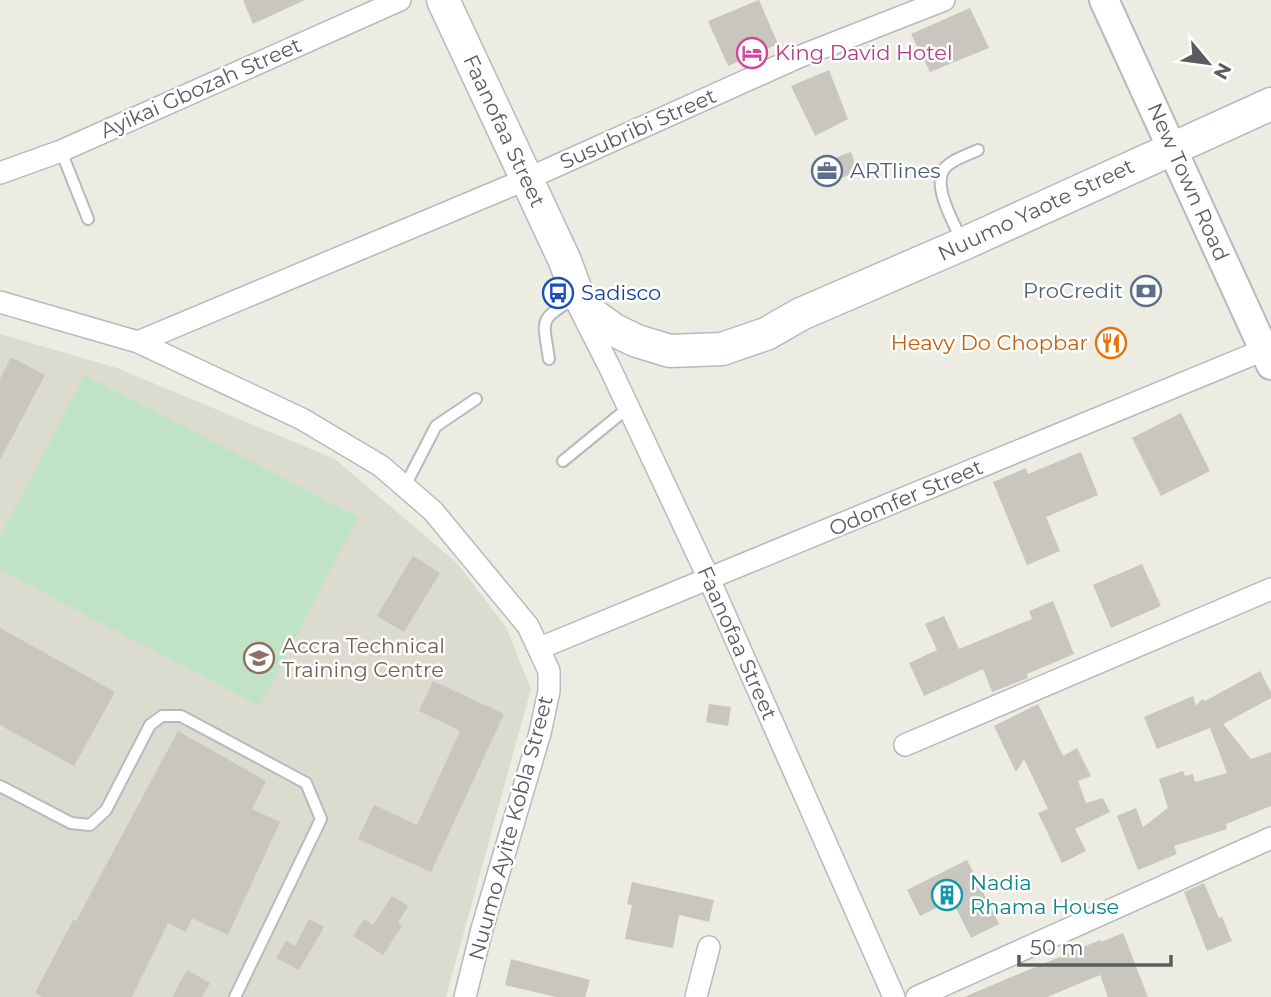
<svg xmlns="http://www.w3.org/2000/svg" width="1271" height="997" viewBox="0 0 1271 997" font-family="Montserrat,sans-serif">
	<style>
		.education { fill: #dcdbd0 }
		.green { fill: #c0e3c6 }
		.building { fill: #c8c6bf }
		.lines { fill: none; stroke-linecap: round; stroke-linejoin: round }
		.service-casing { stroke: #b7b9be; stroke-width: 14 }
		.minor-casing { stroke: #b7b9be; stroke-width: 24 }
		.tertiary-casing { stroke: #b7b9be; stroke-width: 32 }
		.secondary-casing { stroke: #b8b9c0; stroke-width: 35 }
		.service { stroke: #fff; stroke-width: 10 }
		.minor { stroke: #fff; stroke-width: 21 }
		.tertiary { stroke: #fff; stroke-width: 28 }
		.secondary { stroke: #fff; stroke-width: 32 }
		.labels { text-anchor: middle; stroke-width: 5; stroke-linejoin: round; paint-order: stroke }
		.hotel-label { font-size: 21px; fill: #b23c85; stroke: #fff; text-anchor: start }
		.street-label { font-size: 21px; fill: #5a5c62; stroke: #fff }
		.service-label { font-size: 21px; fill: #4e5e75; stroke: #fff; text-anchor: start }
		.transit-label { font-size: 21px; fill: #164399; stroke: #fff; text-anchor: start }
		.food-label { font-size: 21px; fill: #c56008; stroke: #fff; text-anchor: end }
		.education-label { font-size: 21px; fill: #785e54; stroke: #fff; text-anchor: start }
		.culture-label { font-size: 21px; fill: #0d838f; stroke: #fff; text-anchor: start }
	</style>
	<rect width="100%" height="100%" fill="#ecece2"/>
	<polygon class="education" points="0,334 117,368 335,459 457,563 506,627 531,689 446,997 0,997"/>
	<polygon class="green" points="85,375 358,517 260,706 0,570 0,537"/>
	<g class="building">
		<polygon points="243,0 305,0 253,24"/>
		<polygon points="759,0 778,44 728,66 708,21"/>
		<polygon points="970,8 989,48 930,72 911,34"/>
		<polygon points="829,70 848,119 815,136 791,86"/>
		<polygon points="851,152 858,172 821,185 813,166"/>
		<polygon points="11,357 45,375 0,460 0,379"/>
		<polygon points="1181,413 1210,471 1161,496 1132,438"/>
		<polygon points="1081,452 1098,495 1046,517 1060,551 1027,565 993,482 1026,468 1028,474"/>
		<polygon points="413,556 440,573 404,632 377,616"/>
		<polygon points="1142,564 1161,606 1111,628 1093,585"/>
		<polygon points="1053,601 1074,654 1027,674 1028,678 992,692 983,669 924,696 909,663 937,650 925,624 944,616 959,649 1032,619 1029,611"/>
		<polygon points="0,628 115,692 74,766 0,725"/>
		<polygon points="1260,671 1271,692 1271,698 1223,724 1251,759 1271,752 1271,806 1226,824 1227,829 1174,846 1177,854 1138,870 1117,816 1136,808 1143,827 1168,808 1159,779 1183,771 1185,776 1193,774 1195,782 1227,773 1210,728 1157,749 1144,717 1193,696 1196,706 1202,699 1205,701"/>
		<polygon points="433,681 504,714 431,872 358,839 374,805 417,825 460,731 419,711"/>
		<polygon points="709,704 731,707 728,726 706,722"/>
		<polygon points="1038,704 1063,756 1077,748 1091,776 1078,781 1086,803 1103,798 1110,812 1075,829 1086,851 1062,863 1038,813 1048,809 1024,759 1016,772 994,726"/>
		<polygon points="178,731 266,781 252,809 280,822 228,935 192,918 186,932 168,923 132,997 43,997 35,993 73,920 76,921"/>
		<polygon points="967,860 999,924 971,938 952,900 920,916 907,890"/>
		<polygon points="632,882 714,900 709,922 679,915 673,948 625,939 632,905 627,904"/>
		<polygon points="1204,883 1219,918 1222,917 1232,941 1207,951 1184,892"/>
		<polygon points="392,896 408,906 398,923 402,926 383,955 353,936 364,919 373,925"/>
		<polygon points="309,919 324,927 299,970 276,958 286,941 295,946"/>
		<polygon points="1123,933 1148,997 1108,997 1100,975 1047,997 964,997 1100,940 1101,942"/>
		<polygon points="511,959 590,980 585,997 556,997 505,985"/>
		<polygon points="187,970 210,983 202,997 172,997"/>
	</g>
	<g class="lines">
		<g class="service-casing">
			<g id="service">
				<polyline points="61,151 88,219"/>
				<path d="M 962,241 C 954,223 928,180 948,165 C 956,158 968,155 978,150"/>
				<path d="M 549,359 C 543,319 538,320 574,299"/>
				<polyline points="563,461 629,407"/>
				<polyline points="405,486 436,426 476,399"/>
				<polyline points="0,786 71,823 90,825 106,810 150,725 162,716 181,716 306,783 321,819 235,997"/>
			</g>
		</g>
		<g class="minor-casing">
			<g id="minor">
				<polyline points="0,173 61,151 400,0"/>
				<polyline points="0,302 138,342 302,419 381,466 433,511 528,626 549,671 549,691 540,733 482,929 465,997"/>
				<polyline points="580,309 609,366 709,579 894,997"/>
				<polyline points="138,342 527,179 801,56 944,0"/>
				<polyline points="540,648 1271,347"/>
				<polyline points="905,745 1271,589"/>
				<polyline points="696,997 709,947"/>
				<polyline points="917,997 1271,838"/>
			</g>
		</g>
		<g class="tertiary-casing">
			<polyline id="tertiary" points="1104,0 1271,365"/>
		</g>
		<g class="secondary-casing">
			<polyline id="secondary" points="443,0 565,261 576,291 589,312 614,330 637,341 670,351 722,349 766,334 801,314 963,244 1271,104"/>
		</g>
		<use href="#service" class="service"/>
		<use href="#minor" class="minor"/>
		<use href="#tertiary" class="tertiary"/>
		<use href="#secondary" class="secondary"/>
	</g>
	<defs>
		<g id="hotel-ring" transform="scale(1.575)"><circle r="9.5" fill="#fff" stroke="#d1479c" stroke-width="1.5"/><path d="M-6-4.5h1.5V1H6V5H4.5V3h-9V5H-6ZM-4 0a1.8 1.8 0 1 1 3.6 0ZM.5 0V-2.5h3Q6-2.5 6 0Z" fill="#d1479c"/></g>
		<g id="office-ring" transform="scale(1.575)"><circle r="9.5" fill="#fff" stroke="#5c6f8a" stroke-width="1.5"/><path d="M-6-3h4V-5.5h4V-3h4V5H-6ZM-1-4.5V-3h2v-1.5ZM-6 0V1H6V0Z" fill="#5c6f8a"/></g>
		<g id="bank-ring" transform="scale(1.575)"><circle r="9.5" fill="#fff" stroke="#5c6f8a" stroke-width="1.5"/><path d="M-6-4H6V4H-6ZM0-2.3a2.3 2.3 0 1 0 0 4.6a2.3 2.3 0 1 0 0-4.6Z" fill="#5c6f8a"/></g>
		<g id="bus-ring" transform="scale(1.575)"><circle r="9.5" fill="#fff" stroke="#1a4fb4" stroke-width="1.5"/><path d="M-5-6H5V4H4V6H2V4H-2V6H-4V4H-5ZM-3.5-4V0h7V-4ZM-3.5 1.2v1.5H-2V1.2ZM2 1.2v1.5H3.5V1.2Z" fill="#1a4fb4"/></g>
		<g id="restaurant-ring" transform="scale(1.575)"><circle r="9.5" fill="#fff" stroke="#e8710a" stroke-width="1.5"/><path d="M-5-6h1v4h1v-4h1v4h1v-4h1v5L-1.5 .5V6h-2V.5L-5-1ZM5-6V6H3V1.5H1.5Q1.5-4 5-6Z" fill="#e8710a"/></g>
		<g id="school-ring" transform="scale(1.575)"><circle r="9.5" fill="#fff" stroke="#8d6e63" stroke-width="1.5"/><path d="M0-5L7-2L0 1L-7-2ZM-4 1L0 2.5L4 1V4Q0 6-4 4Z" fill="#8d6e63"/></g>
		<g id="building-ring" transform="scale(1.575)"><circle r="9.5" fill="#fff" stroke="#0f9aa8" stroke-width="1.5"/><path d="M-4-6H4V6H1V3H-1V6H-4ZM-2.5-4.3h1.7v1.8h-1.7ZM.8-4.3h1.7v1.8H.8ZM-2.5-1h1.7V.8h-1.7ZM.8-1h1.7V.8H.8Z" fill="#0f9aa8"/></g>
	</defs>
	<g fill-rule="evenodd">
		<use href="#hotel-ring" x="752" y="53"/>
		<use href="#office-ring" x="827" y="171"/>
		<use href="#bank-ring" x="1146" y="291"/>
		<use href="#bus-ring" x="558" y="293"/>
		<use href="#restaurant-ring" x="1111" y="343"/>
		<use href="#school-ring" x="259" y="658"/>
		<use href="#building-ring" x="947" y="895"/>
	</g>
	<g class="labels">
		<g class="hotel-label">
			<text x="775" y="60">King David Hotel</text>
		</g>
		<g class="street-label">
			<text transform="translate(201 88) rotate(-24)" y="7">Ayikai Gbozah Street</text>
			<text transform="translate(638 129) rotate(-24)" y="7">Susubribi Street</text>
			<text transform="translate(504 131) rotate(65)" y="7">Faanofaa Street</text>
			<text transform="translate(1188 182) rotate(66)" y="7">New Town Road</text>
			<text transform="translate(1036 210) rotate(-25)" y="7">Nuumo Yaote Street</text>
			<text transform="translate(906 498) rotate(-23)" y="7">Odomfer Street</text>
			<text transform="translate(737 643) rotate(66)" y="7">Faanofaa Street</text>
			<text transform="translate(511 828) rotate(-75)" y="7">Nuumo Ayite Kobla Street</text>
		</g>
		<g class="service-label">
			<text x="850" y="178">ARTlines</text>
			<text x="1123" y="298" text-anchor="end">ProCredit</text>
		</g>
		<g class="transit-label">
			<text x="581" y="300">Sadisco</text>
		</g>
		<g class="food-label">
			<text x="1088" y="350">Heavy Do Chopbar</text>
		</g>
		<g class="education-label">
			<text x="282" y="653">Accra Technical<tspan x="282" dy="24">Training Centre</tspan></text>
		</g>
		<g class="culture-label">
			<text x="970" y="890">Nadia<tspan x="970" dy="24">Rhama House</tspan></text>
		</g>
	</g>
	<g transform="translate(1208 63) rotate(119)" stroke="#ffffff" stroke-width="5" paint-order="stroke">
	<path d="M0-5L12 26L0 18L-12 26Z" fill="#5a5c62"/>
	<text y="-10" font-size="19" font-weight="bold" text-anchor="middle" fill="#5a5c62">N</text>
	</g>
	<path d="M1019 955v10h152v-10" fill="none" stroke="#5a5c62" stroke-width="3.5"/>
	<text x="1030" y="955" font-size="21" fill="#5a5c62" stroke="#ffffff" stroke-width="5" paint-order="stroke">50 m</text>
</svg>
